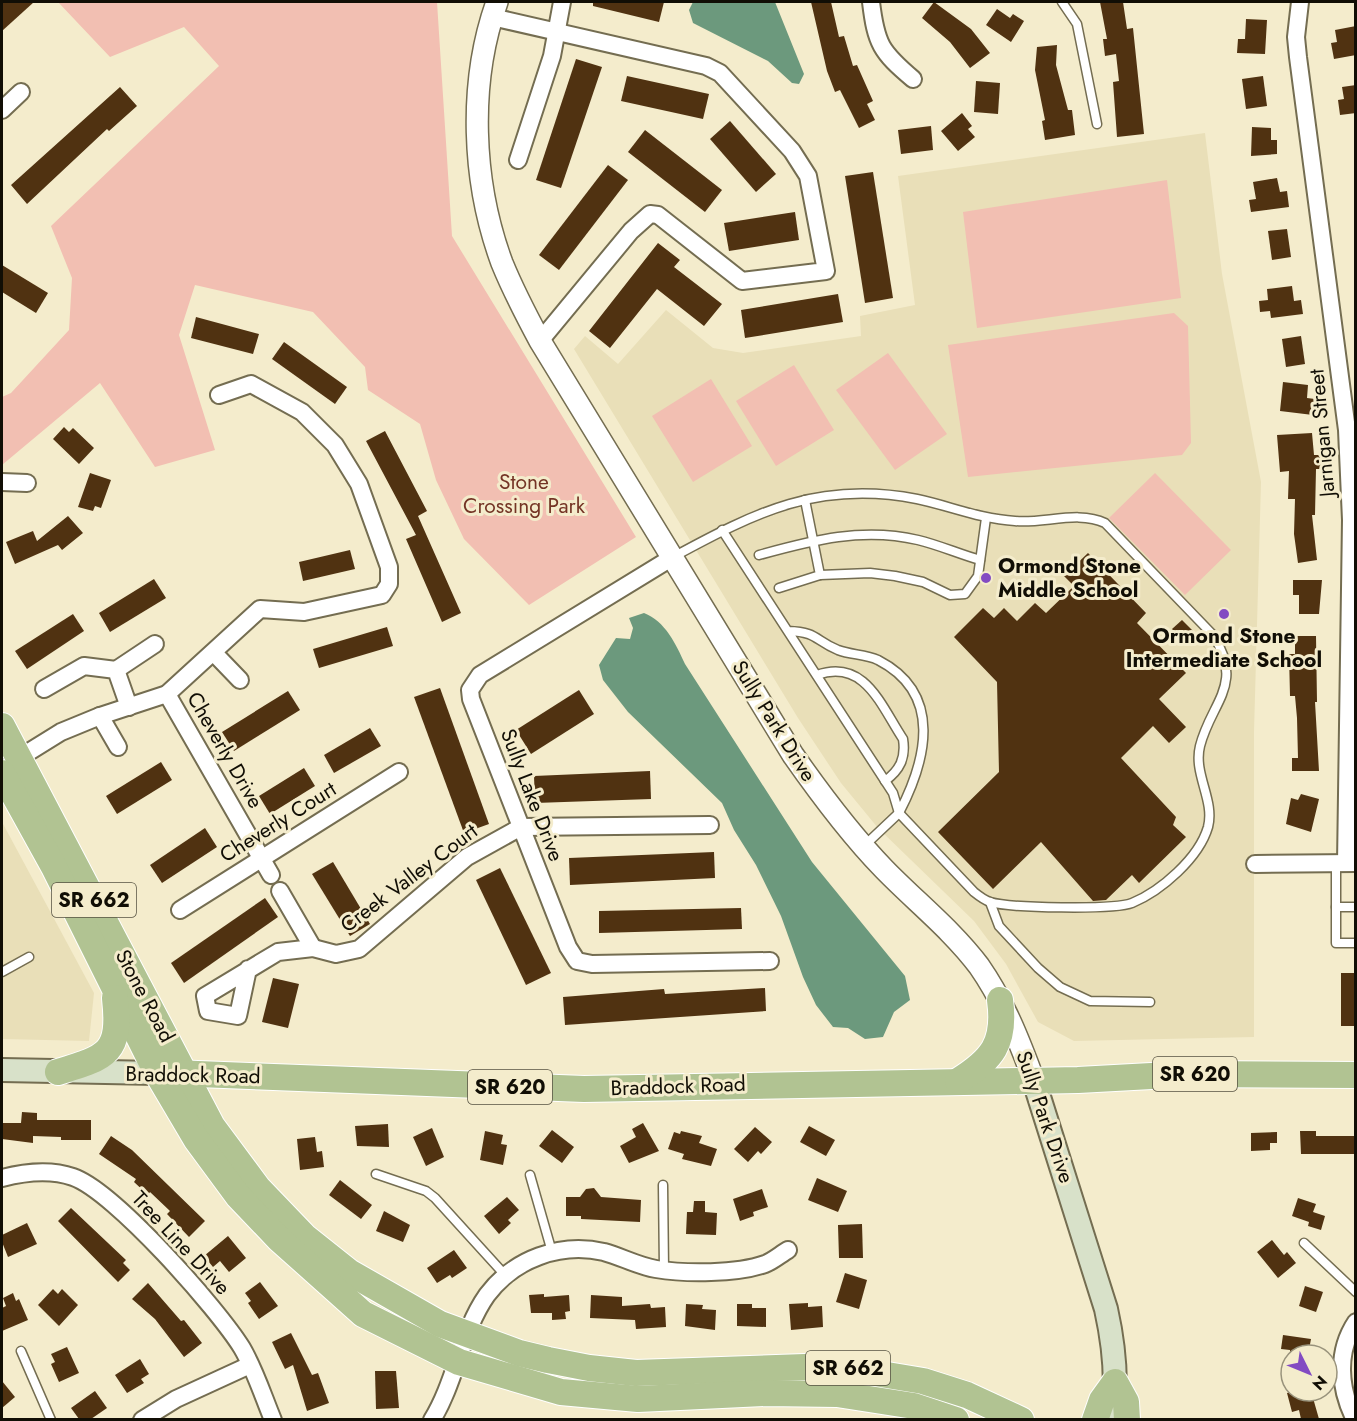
<svg xmlns="http://www.w3.org/2000/svg" width="1357" height="1421" viewBox="0 0 1357 1421" font-family="Jost,sans-serif">
	<style>
		.built { fill: #e9dfb8 }
		.green { fill: #f2bfb2 }
		.water { fill: #6c997d }
		.building { fill: #503211 }
		.lines { fill: none; stroke-linecap: round; stroke-linejoin: round }
		.service-casing { stroke: #746d51; stroke-width: 11 }
		.minor-casing { stroke: #746d51; stroke-width: 20 }
		.tertiary-casing { stroke: #746d51; stroke-width: 24 }
		.secondary-casing { stroke: #746d51; stroke-width: 26 }
		.primary-casing { stroke: #fff; stroke-width: 28 }
		.service { stroke: #fff; stroke-width: 8 }
		.minor { stroke: #fff; stroke-width: 16 }
		.tertiary { stroke: #fff; stroke-width: 21 }
		.secondary { stroke: #d8e1c9; stroke-width: 22 }
		.primary { stroke: #b1c392; stroke-width: 26 }
		.poi-dot { fill: #834bc2; stroke: #f4eccc; stroke-width: 2 }
		.labels { text-anchor: middle; stroke-width: 6; stroke-linejoin: round; paint-order: stroke }
		.shield { fill: #f4eccc; stroke: #555141; stroke-width: 1.5 }
		.shield-label { font-size: 20px; font-weight: bold; fill: #110e05 }
		.street-label { font-size: 21px; fill: #110e05; stroke: #f4eccc }
		.park-label { font-size: 21px; fill: #743425; stroke: #f4eccc }
		.poi-label { font-size: 21px; font-weight: bold; fill: #110e05; stroke: #f4eccc; text-anchor: start }
	</style>
	<rect width="100%" height="100%" fill="#f4eccc"/>
	<g class="built">
		<polygon points="1205,133 1222,274 1261,482 1254,732 1254,1037 1074,1041 1038,1022 1006,964 974,921 878,828 841,783 798,718 574,349 585,336 618,364 666,310 713,348 743,353 861,336 860,316 915,305 898,176"/>
		<polygon points="2,822 94,993 89,1041 2,1039"/>
	</g>
	<g class="green">
		<polygon points="58,2 437,2 452,236 636,537 529,605 464,539 436,480 420,424 368,390 365,367 313,312 195,285 179,335 215,450 155,467 100,383 2,465 2,397 11,393 69,330 72,278 51,226 219,66 184,27 110,57"/>
		<polygon points="1167,180 1181,298 977,328 963,212"/>
		<polygon points="1174,313 1188,326 1191,443 1182,455 968,477 948,345"/>
		<polygon points="888,353 947,434 895,470 836,390"/>
		<polygon points="794,365 834,430 776,466 736,401"/>
		<polygon points="711,379 752,446 693,482 652,416"/>
		<polygon points="1155,473 1231,550 1185,595 1109,518"/>
	</g>
	<g class="water">
		<polygon points="693,2 775,2 804,74 799,84 792,83 768,61 693,23 689,10"/>
		<path d="M 644,613 C 665,621 676,644 685,664 L 812,862 L 905,976 L 910,1000 L 894,1012 L 883,1037 L 865,1039 L 848,1028 L 833,1027 L 816,1005 L 803,977 L 781,916 L 756,865 L 734,830 L 722,803 L 628,712 L 603,680 L 599,665 L 616,638 L 630,639 L 633,628 L 629,618 Z"/>
	</g>
	<g class="building">
		<polygon points="2,2 34,2 2,31"/>
		<polygon points="593,2 664,2 659,22 593,6"/>
		<polygon points="811,2 831,2 839,37 844,36 853,66 857,65 873,101 867,104 875,120 859,128 840,90 835,92 827,71"/>
		<polygon points="934,2 971,29 990,53 970,68 950,42 922,18"/>
		<polygon points="1100,2 1123,2 1127,29 1133,28 1144,134 1117,137 1113,82 1119,81 1116,54 1105,56 1103,39 1107,39"/>
		<polygon points="997,9 1010,18 1013,14 1024,21 1011,42 986,25"/>
		<polygon points="1246,19 1267,20 1265,54 1237,53 1238,39 1245,39"/>
		<polygon points="1356,26 1356,55 1334,59 1331,43 1337,42 1335,30"/>
		<polygon points="1057,45 1056,65 1068,110 1072,110 1075,135 1045,140 1042,121 1045,120 1035,70 1037,47"/>
		<polygon points="576,59 602,67 561,188 536,180"/>
		<polygon points="627,76 709,94 703,119 621,101"/>
		<polygon points="1263,76 1267,106 1246,109 1242,79"/>
		<polygon points="976,81 1000,83 998,114 974,112"/>
		<polygon points="1356,85 1356,113 1340,115 1338,100 1344,99 1342,87"/>
		<polygon points="120,87 137,106 109,131 107,129 27,204 11,185"/>
		<polygon points="962,113 972,126 968,129 975,137 958,151 941,131"/>
		<polygon points="730,121 776,174 756,192 710,139"/>
		<polygon points="931,126 933,150 901,154 898,130"/>
		<polygon points="1252,127 1271,128 1271,140 1277,140 1277,154 1251,156"/>
		<polygon points="645,130 722,190 705,212 628,152"/>
		<polygon points="608,165 628,180 559,270 539,255"/>
		<polygon points="873,172 893,298 865,303 845,176"/>
		<polygon points="1277,178 1280,192 1287,191 1289,207 1251,212 1249,200 1256,199 1253,182"/>
		<polygon points="795,212 799,240 729,251 724,223"/>
		<polygon points="1287,229 1291,257 1272,260 1268,231"/>
		<polygon points="658,243 680,260 674,267 722,304 704,326 657,289 610,348 589,331"/>
		<polygon points="2,265 48,293 36,313 2,292"/>
		<polygon points="1292,286 1294,301 1301,300 1303,314 1271,318 1270,311 1260,312 1259,301 1268,300 1267,289"/>
		<polygon points="838,294 843,322 745,338 741,310"/>
		<polygon points="196,317 259,334 253,354 191,338"/>
		<polygon points="1301,336 1305,364 1286,367 1282,339"/>
		<polygon points="284,342 347,387 335,404 272,359"/>
		<polygon points="1283,382 1308,385 1307,398 1315,399 1313,415 1280,411"/>
		<polygon points="64,427 69,432 73,428 94,448 79,464 53,439"/>
		<polygon points="385,431 427,511 418,516 461,613 442,622 406,539 416,535 366,441"/>
		<polygon points="1312,433 1314,455 1321,455 1322,469 1316,469 1315,515 1312,515 1317,560 1298,563 1294,534 1295,499 1288,499 1289,471 1280,472 1277,435"/>
		<polygon points="90,473 111,480 101,508 95,506 93,511 78,507"/>
		<polygon points="68,516 83,533 62,550 58,545 15,564 6,542 33,531 37,541"/>
		<polygon points="350,550 355,569 303,581 299,562"/>
		<polygon points="1088,553 1146,613 1137,623 1186,673 1159,699 1186,727 1169,743 1153,726 1121,758 1176,817 1173,825 1186,837 1139,883 1132,875 1106,900 1093,901 1041,842 993,889 938,832 999,772 997,682 954,637 983,608 994,618 1004,608 1017,621 1035,603 1046,613 1074,586 1064,576"/>
		<polygon points="154,579 166,598 110,632 99,613"/>
		<polygon points="1293,580 1322,580 1319,614 1299,614 1299,595 1293,595"/>
		<polygon points="73,614 84,631 27,669 15,651"/>
		<polygon points="1182,620 1196,634 1186,644 1172,629"/>
		<polygon points="387,627 393,646 319,668 313,649"/>
		<polygon points="1295,636 1316,636 1317,702 1315,702 1319,771 1292,771 1292,758 1298,758 1297,718 1295,696 1290,696 1289,654 1295,654"/>
		<polygon points="440,688 489,824 464,833 414,697"/>
		<polygon points="579,690 594,714 531,754 516,730"/>
		<polygon points="288,691 300,710 234,751 222,732"/>
		<polygon points="370,728 381,746 334,773 324,755"/>
		<polygon points="161,762 172,780 117,814 106,796"/>
		<polygon points="304,768 315,786 270,814 259,796"/>
		<polygon points="650,771 651,799 535,803 534,776"/>
		<polygon points="1301,794 1319,799 1311,832 1286,824 1291,798 1298,800"/>
		<polygon points="205,828 217,847 162,883 150,865"/>
		<polygon points="714,852 715,878 570,885 569,858"/>
		<polygon points="333,862 370,924 350,936 312,874"/>
		<polygon points="500,868 551,973 526,985 476,880"/>
		<polygon points="265,898 278,917 184,983 171,963"/>
		<polygon points="741,908 742,929 599,933 599,911"/>
		<rect x="1341" y="973" width="15" height="53"/>
		<polygon points="273,978 299,984 288,1028 262,1022"/>
		<polygon points="765,988 766,1011 565,1025 563,997 664,989 665,994"/>
		<polygon points="22,1112 37,1113 37,1120 91,1120 91,1140 61,1140 61,1137 33,1136 33,1143 2,1139 2,1123 21,1123"/>
		<polygon points="643,1123 659,1151 629,1163 620,1146 636,1137 632,1129"/>
		<polygon points="388,1124 389,1147 357,1146 355,1126"/>
		<polygon points="809,1126 835,1140 826,1156 800,1142"/>
		<polygon points="755,1127 772,1142 761,1154 758,1151 748,1162 734,1149"/>
		<polygon points="432,1128 444,1157 426,1166 413,1137"/>
		<polygon points="552,1130 574,1147 562,1163 539,1146"/>
		<polygon points="485,1131 503,1135 501,1144 507,1145 503,1165 480,1160"/>
		<polygon points="681,1131 702,1136 699,1143 717,1149 711,1166 682,1159 684,1154 668,1149 674,1132 680,1134"/>
		<polygon points="1300,1131 1316,1131 1316,1136 1356,1136 1356,1154 1301,1154"/>
		<polygon points="1277,1132 1277,1143 1270,1143 1270,1150 1251,1151 1251,1133"/>
		<polygon points="111,1136 132,1150 205,1221 189,1237 167,1214 170,1211 150,1192 148,1195 134,1182 136,1179 99,1154"/>
		<polygon points="315,1137 317,1152 322,1151 324,1167 300,1170 297,1139"/>
		<polygon points="817,1178 847,1191 838,1212 808,1200"/>
		<polygon points="340,1180 372,1205 361,1219 329,1195"/>
		<polygon points="594,1188 601,1197 641,1200 640,1222 581,1219 581,1216 566,1216 566,1197 580,1197 586,1189"/>
		<polygon points="762,1189 768,1207 753,1212 754,1216 740,1221 733,1199"/>
		<polygon points="507,1197 519,1210 508,1220 511,1223 499,1234 484,1216"/>
		<polygon points="1298,1198 1316,1204 1313,1212 1325,1216 1321,1230 1308,1226 1309,1222 1292,1216"/>
		<polygon points="694,1201 705,1201 705,1212 717,1213 716,1235 686,1234 687,1212 693,1212"/>
		<polygon points="71,1208 126,1260 123,1263 130,1270 118,1282 58,1221"/>
		<polygon points="384,1211 410,1225 403,1242 376,1231"/>
		<polygon points="27,1223 37,1244 8,1257 2,1242 2,1235"/>
		<polygon points="862,1224 863,1258 839,1258 838,1225"/>
		<polygon points="228,1236 246,1258 229,1272 220,1261 213,1267 204,1256"/>
		<polygon points="1272,1240 1284,1255 1287,1252 1296,1263 1278,1278 1257,1252"/>
		<polygon points="454,1250 467,1268 452,1278 450,1275 437,1283 427,1268"/>
		<polygon points="845,1273 867,1280 859,1309 836,1302"/>
		<polygon points="260,1282 278,1306 259,1319 248,1303 251,1301 245,1293"/>
		<polygon points="148,1283 181,1321 184,1320 202,1343 184,1357 155,1319 132,1299"/>
		<polygon points="1305,1286 1323,1292 1316,1312 1299,1306"/>
		<polygon points="53,1289 58,1294 62,1289 78,1305 59,1326 38,1305"/>
		<polygon points="13,1293 16,1301 19,1299 28,1320 2,1331 2,1308 6,1306 3,1298"/>
		<polygon points="544,1294 544,1297 569,1295 570,1311 565,1312 566,1319 552,1320 552,1313 531,1313 529,1295"/>
		<polygon points="591,1295 622,1297 622,1306 650,1304 651,1308 665,1307 666,1327 636,1329 635,1320 590,1318"/>
		<polygon points="808,1303 808,1307 822,1306 823,1327 791,1330 789,1304"/>
		<polygon points="686,1304 703,1305 702,1309 716,1310 715,1330 685,1326"/>
		<polygon points="737,1304 752,1304 752,1308 766,1308 766,1327 737,1326"/>
		<polygon points="291,1333 312,1375 318,1373 329,1403 307,1411 293,1365 285,1369 272,1342"/>
		<polygon points="1283,1335 1311,1339 1308,1355 1290,1355 1290,1350 1281,1349"/>
		<polygon points="67,1347 79,1373 59,1382 51,1364 55,1362 51,1354"/>
		<polygon points="140,1359 149,1374 141,1379 144,1383 127,1393 115,1375"/>
		<polygon points="375,1371 396,1371 399,1408 376,1409"/>
		<polygon points="2,1381 15,1397 2,1408"/>
		<polygon points="95,1391 107,1408 91,1419 79,1419 71,1408"/>
		<polygon points="1294,1391 1311,1391 1319,1419 1301,1419 1299,1410 1292,1412 1287,1393"/>
	</g>
	<g class="lines">
		<g class="service-casing">
			<g id="service">
				<polyline points="1062,2 1077,24 1097,124"/>
				<path d="M 722,530 L 893,793 L 899,813 C 926,761 944,694 878,660 C 865,654 851,655 838,650 C 814,640 818,632 788,631"/>
				<path d="M 759,555 C 813,540 863,527 918,540 C 939,545 959,554 980,560"/>
				<path d="M 673,557 C 756,512 819,480 917,499 C 950,506 980,519 1015,521 C 1043,524 1079,510 1105,523 L 1213,635 C 1245,685 1211,702 1200,746 C 1193,774 1215,800 1208,827 C 1199,858 1161,891 1132,903 C 1114,910 1009,908 990,902 C 984,900 979,896 974,892 L 899,813 L 864,846"/>
				<polyline points="820,575 870,573 895,576 923,582 950,595 965,594 978,576 986,518"/>
				<polyline points="779,588 820,575 805,500"/>
				<path d="M 817,675 C 865,658 881,706 903,739 C 906,758 900,770 885,781"/>
				<polyline points="1336,863 1336,943 1356,943"/>
				<polyline points="990,902 999,926 1038,968 1060,987 1090,1001 1150,1002"/>
				<polyline points="1336,907 1356,907"/>
				<polyline points="2,972 29,957"/>
				<polyline points="376,1174 426,1191 435,1198 505,1275"/>
				<polyline points="530,1175 552,1252"/>
				<polyline points="663,1185 664,1270"/>
				<polyline points="1304,1243 1356,1292"/>
				<polyline points="21,1351 51,1420"/>
			</g>
		</g>
		<g class="minor-casing">
			<g id="minor">
				<path d="M 871,2 C 876,44 881,52 913,79"/>
				<polyline points="1300,2 1296,37 1298,57 1347,430 1351,520 1346,863"/>
				<polyline points="492,17 706,66 720,73 792,151 808,176 826,271 742,281 658,215 650,214 631,231 540,341"/>
				<polyline points="2,110 21,92"/>
				<polyline points="518,160 552,56 562,2"/>
				<polyline points="2,482 27,483"/>
				<polyline points="673,557 480,675 470,690 471,699 568,947 577,961 592,964 770,961"/>
				<polyline points="214,653 240,680"/>
				<polyline points="116,670 155,644"/>
				<polyline points="44,689 84,666 116,670 129,707"/>
				<polyline points="167,694 271,875"/>
				<polyline points="100,716 118,747"/>
				<polyline points="11,763 61,732 100,716 167,694 260,609 304,612 382,595 389,584 389,567 359,484 335,445 302,412 251,384 219,395"/>
				<polyline points="1255,864 1356,863"/>
				<polyline points="280,891 313,948"/>
				<polyline points="180,910 399,772"/>
				<polyline points="248,969 238,1016 208,1011 205,996 278,952 313,948 336,954 359,949 467,857 521,827 710,825"/>
				<path d="M 2,1178 C 25,1172 50,1169 73,1177 C 114,1191 218,1309 242,1348 C 255,1370 263,1396 273,1420"/>
				<polyline points="142,1420 176,1399 250,1365"/>
				<path d="M 432,1420 C 456,1381 461,1332 487,1295 C 514,1259 560,1242 604,1252 C 622,1257 638,1266 656,1269 C 685,1274 737,1274 765,1264 C 773,1261 781,1254 788,1250"/>
				<path d="M 1355,1420 C 1339,1388 1336,1352 1356,1322"/>
			</g>
		</g>
		<g class="tertiary-casing">
			<path id="tertiary" d="M 497,2 C 468,83 472,182 502,263 C 513,290 526,315 540,341 L 793,755 C 821,795 850,834 884,869 C 915,901 952,930 979,966 C 1004,1002 1019,1040 1034,1081"/>
		</g>
		<g class="secondary-casing">
			<g id="secondary">
				<polyline points="2,1070 157,1073"/>
				<path d="M 1034,1081 L 1106,1309 C 1114,1345 1118,1383 1112,1420"/>
			</g>
		</g>
		<g class="primary-casing">
			<g id="primary">
				<polyline points="2,726 212,1126 258,1188 305,1237 349,1272 440,1324 519,1353 548,1360 589,1368 636,1373 833,1366 923,1381 967,1395 1021,1420"/>
				<polyline points="2,773 54,867 157,1073 196,1139 238,1196 279,1239 363,1314 459,1362 561,1392 638,1399 766,1393 837,1394 914,1406 956,1420"/>
				<path d="M 58,1072 C 108,1057 121,1053 115,998"/>
				<polyline points="172,1073 584,1089 1078,1080 1188,1074 1356,1075"/>
				<path d="M 958,1081 C 992,1060 1006,1043 1000,1000"/>
				<polyline points="1095,1420 1102,1400 1115,1382 1126,1402 1127,1420"/>
			</g>
		</g>
		<use href="#service" class="service"/>
		<use href="#minor" class="minor"/>
		<use href="#tertiary" class="tertiary"/>
		<use href="#secondary" class="secondary"/>
		<use href="#primary" class="primary"/>
	</g>
	<g class="poi-dot">
		<circle cx="986" cy="578" r="6"/>
		<circle cx="1224" cy="614" r="6"/>
	</g>
	<g class="labels">
		<g class="shield">
			<rect x="52" y="883" width="84" height="34" rx="4.5"/>
			<rect x="1153" y="1057" width="84" height="34" rx="4.5"/>
			<rect x="468" y="1070" width="84" height="34" rx="4.5"/>
			<rect x="806" y="1351" width="84" height="34" rx="4.5"/>
		</g>
		<g class="shield-label">
			<text x="94" y="907">SR 662</text>
			<text x="1195" y="1081">SR 620</text>
			<text x="510" y="1094">SR 620</text>
			<text x="848" y="1375">SR 662</text>
		</g>
		<g class="street-label">
			<text transform="translate(1322 433) rotate(-95)" y="7">Jarnigan Street</text>
			<text transform="translate(774 721) rotate(58)" y="7">Sully Park Drive</text>
			<text transform="translate(225 750) rotate(60)" y="7">Cheverly Drive</text>
			<text transform="translate(532 795) rotate(69)" y="7">Sully Lake Drive</text>
			<text transform="translate(278 822) rotate(-32)" y="7">Cheverly Court</text>
			<text transform="translate(409 878) rotate(-37)" y="7">Creek Valley Court</text>
			<text transform="translate(145 996) rotate(62)" y="7">Stone Road</text>
			<text transform="translate(193 1075) rotate(1)" y="7">Braddock Road</text>
			<text transform="translate(678 1086) rotate(-2)" y="7">Braddock Road</text>
			<text transform="translate(1045 1117) rotate(71)" y="7">Sully Park Drive</text>
			<text transform="translate(181 1243) rotate(47)" y="7">Tree Line Drive</text>
		</g>
		<g class="park-label">
			<text x="524" y="489">Stone<tspan x="524" dy="24">Crossing Park</tspan></text>
		</g>
		<g class="poi-label">
			<text x="998" y="573">Ormond Stone<tspan x="998" dy="24">Middle School</tspan></text>
			<text x="1224" y="643" text-anchor="middle">Ormond Stone<tspan x="1224" dy="24">Intermediate School</tspan></text>
		</g>
	</g>
	<rect width="1357" height="1421" fill="none" stroke="#110e05" stroke-width="6"/>
	<g transform="translate(1309 1373) rotate(133)"><circle r="28" fill="#f4eccc" stroke="#99937c" stroke-width="1.5"/>
	<path d="M0-4.5L10 22L0 15L-10 22Z" fill="#834bc2"/>
	<text y="-9" font-size="16" font-weight="bold" text-anchor="middle" fill="#110e05">N</text>
	</g>
</svg>
